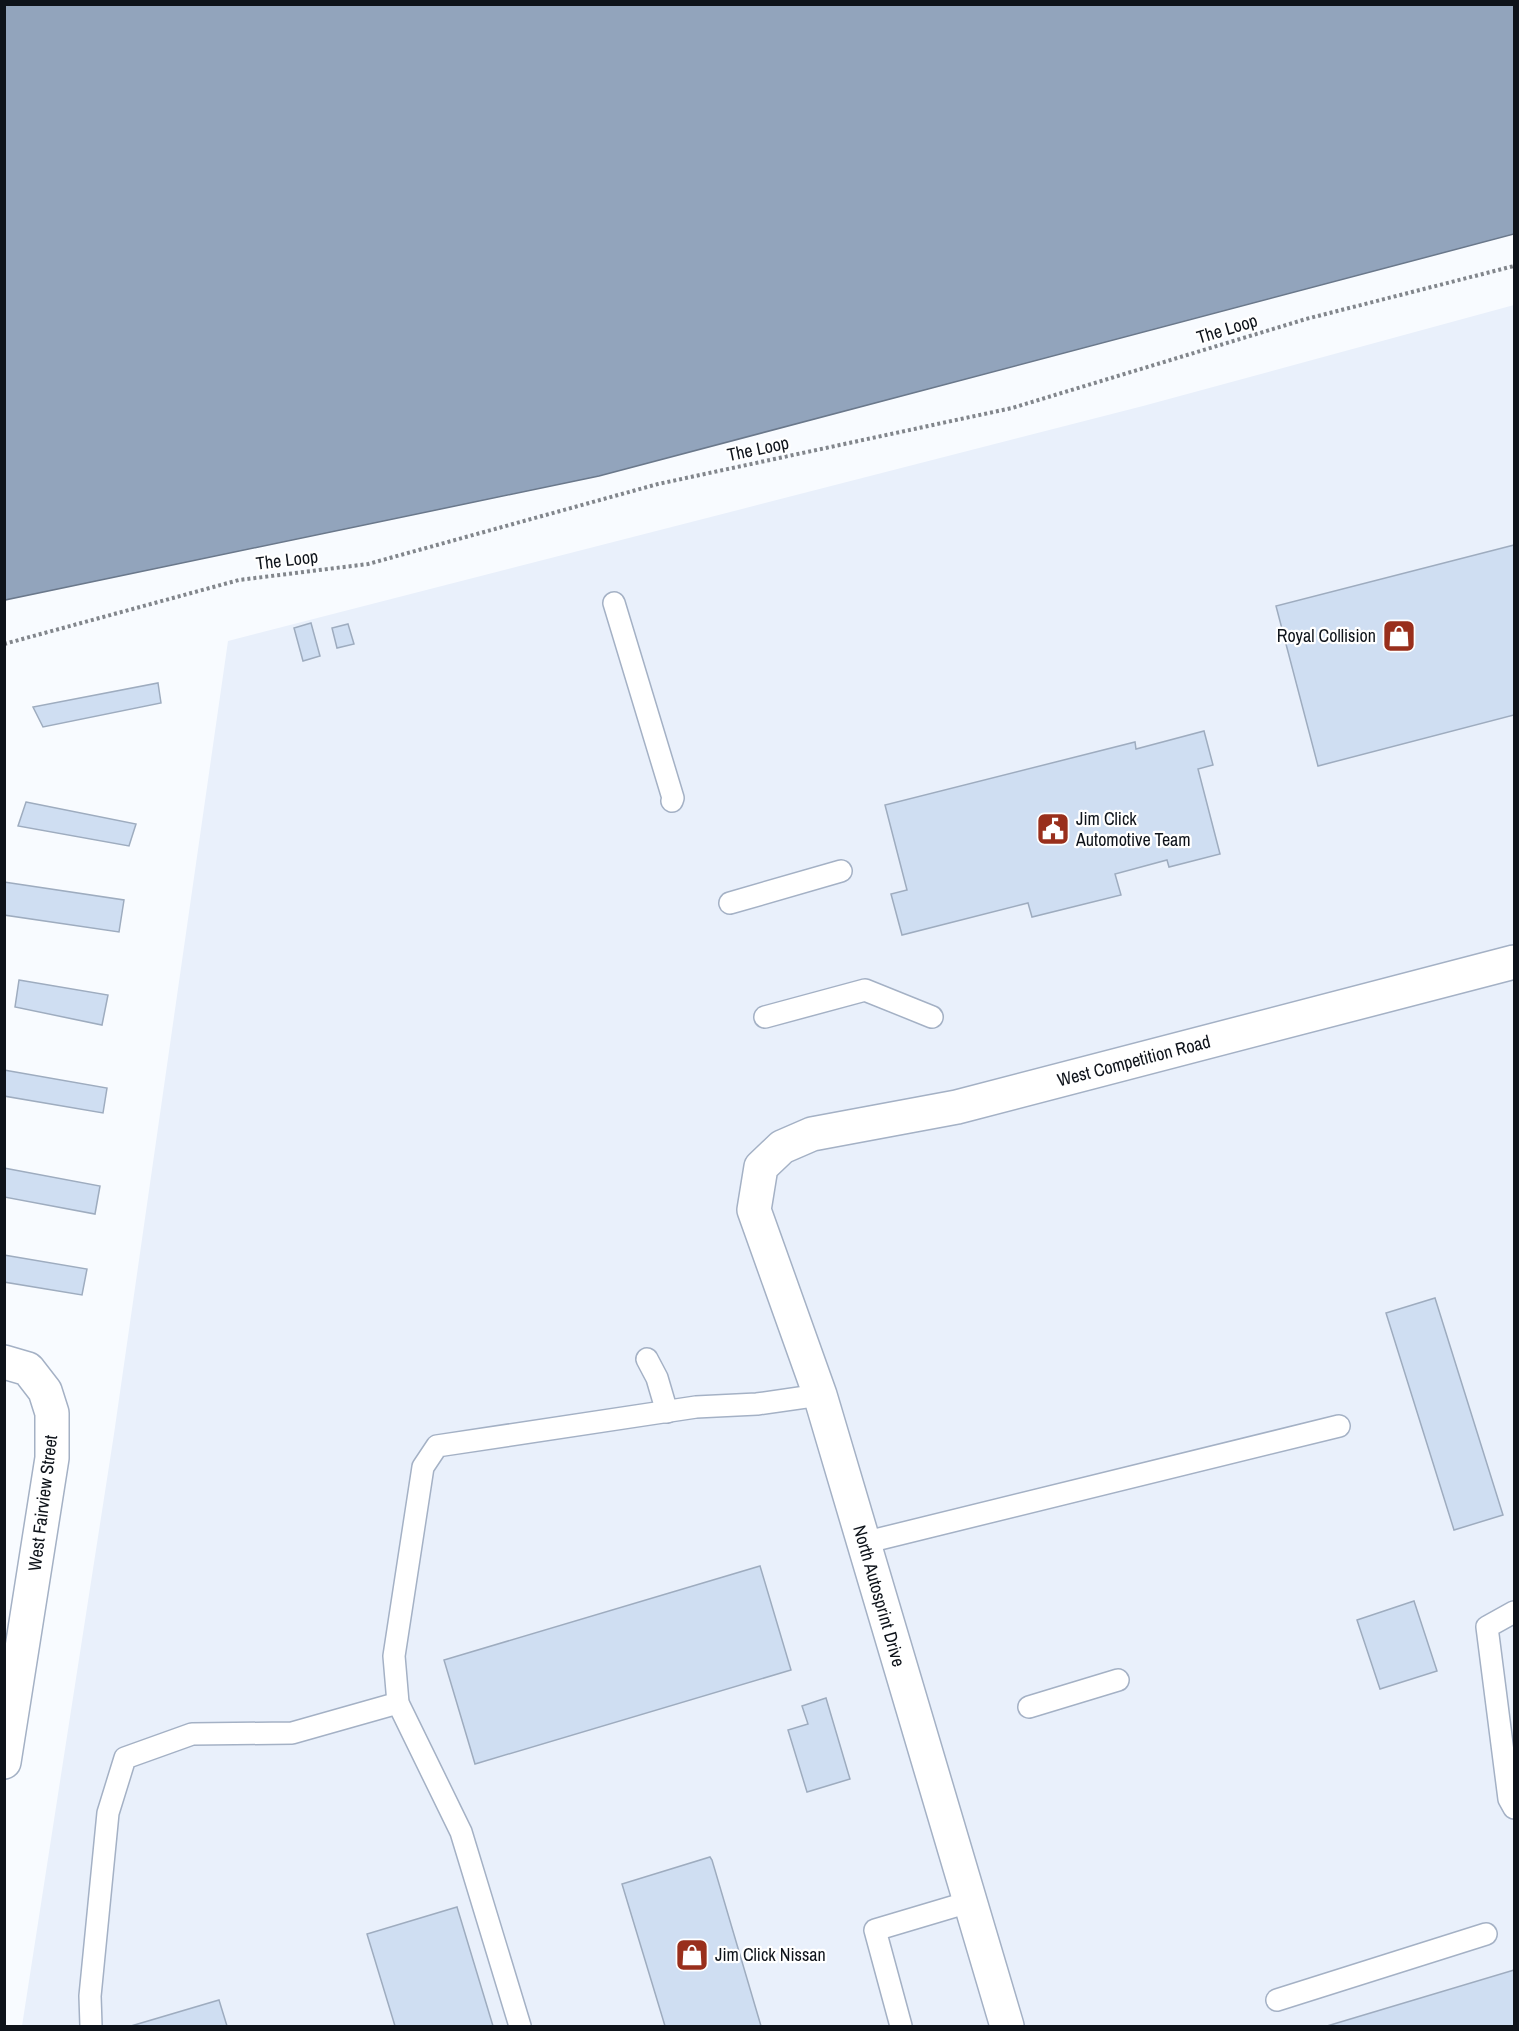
<svg xmlns="http://www.w3.org/2000/svg" width="1519" height="2031" viewBox="0 0 1519 2031" font-family="'Archivo Narrow',sans-serif">
	<style>
		.built { fill: #e9f0fb }
		.water { fill: #92a4bc; stroke: #6a788b; stroke-width: 1.5 }
		.building { fill: #cfdef2; stroke: #9eacbf; stroke-width: 1.5 }
		.lines { fill: none; stroke-linecap: round; stroke-linejoin: round }
		.lane-casing { stroke: #a4b1c5; stroke-width: 24 }
		.street-casing { stroke: #a4b1c5; stroke-width: 36 }
		.path { stroke: #82868c; stroke-width: 4; stroke-dasharray: 3 3; stroke-linecap: butt }
		.lane { stroke: #fff; stroke-width: 21 }
		.street { stroke: #fff; stroke-width: 33 }
		.labels { text-anchor: middle; stroke-width: 4.5; stroke-linejoin: round; paint-order: stroke }
		.street-label { font-size: 18px; fill: #0e131a; stroke: #fff }
		.poi-label { font-size: 18px; fill: #0e131a; stroke: #fff; text-anchor: start }
	</style>
	<rect width="100%" height="100%" fill="#f8fbff"/>
	<polygon class="built" points="1514,305 1514,2026 22,2026 114,1434 228,641 1143,406"/>
	<polygon class="water" points="5,4 1514,5 1514,234 599,476 5,600"/>
	<g class="building">
		<polygon points="1514,545 1514,715 1318,766 1276,606"/>
		<polygon points="311,623 320,656 303,661 294,628"/>
		<polygon points="348,624 354,644 337,648 332,628"/>
		<polygon points="158,683 161,703 43,727 33,707"/>
		<polygon points="1204,731 1213,765 1198,769 1220,854 1169,867 1167,860 1115,874 1121,895 1032,917 1028,903 902,935 891,894 907,890 885,805 1135,742 1136,749"/>
		<polygon points="26,802 136,824 129,846 18,826"/>
		<polygon points="4,882 124,900 119,932 4,915"/>
		<polygon points="19,980 108,995 102,1025 15,1007"/>
		<polygon points="4,1070 107,1088 103,1113 4,1096"/>
		<polygon points="4,1168 100,1186 95,1214 4,1197"/>
		<polygon points="4,1255 87,1269 82,1295 4,1282"/>
		<polygon points="1435,1298 1503,1515 1454,1530 1386,1313"/>
		<polygon points="760,1566 791,1670 475,1764 444,1660"/>
		<polygon points="1414,1601 1437,1671 1380,1689 1357,1620"/>
		<polygon points="826,1698 850,1779 807,1792 788,1730 808,1724 802,1706"/>
		<polygon points="710,1857 712,1860 761,2026 665,2026 622,1884"/>
		<polygon points="457,1907 493,2026 395,2026 367,1934"/>
		<polygon points="1514,1970 1514,2026 1327,2026"/>
		<polygon points="219,2000 227,2026 131,2026"/>
	</g>
	<g class="lines">
		<g class="lane-casing">
			<g id="lane">
				<polyline points="614,603 673,798 672,801"/>
				<polyline points="730,903 841,871"/>
				<polyline points="765,1017 865,990 932,1017"/>
				<polyline points="647,1359 657,1378 667,1412"/>
				<polyline points="863,1543 1339,1426"/>
				<polyline points="1514,1612 1487,1627 1509,1799 1514,1808"/>
				<polyline points="1029,1707 1118,1680"/>
				<polyline points="1277,2000 1486,1934"/>
				<polyline points="91,2026 90,1996 108,1813 125,1758 192,1734 292,1733 398,1703"/>
				<polyline points="520,2026 461,1832 398,1703 394,1656 423,1467 437,1446 696,1407 757,1404 820,1395"/>
				<polyline points="901,2026 875,1930 969,1902"/>
			</g>
		</g>
		<g class="street-casing">
			<g id="street">
				<polyline points="4,1362 28,1369 45,1391 52,1413 52,1458 4,1762"/>
				<path id="s1" d="M 1007,2026 L 820,1395 L 754,1210 L 761,1167 L 782,1147 L 812,1134 L 957,1107 L 1514,962"/>
			</g>
		</g>
		<polyline class="path" points="4,644 239,580 368,564 658,484 1012,408 1306,319 1514,266"/>
		<use href="#lane" class="lane"/>
		<use href="#street" class="street"/>
	</g>
	<defs>
		<g id="shop-square" transform="scale(1.725)"><rect x="-9" y="-9" width="18" height="18" rx="4" fill="#992f1c" stroke="#fff"/><path d="M-5-2.5h2.3a2.7 3.5 0 0 1 5.4 0H5L5.5 6h-11ZM-1.5-2.5h3a1.5 2.3 0 0 0-3 0Z" fill="#fff"/></g>
		<g id="civic-square" transform="scale(1.725)"><rect x="-9" y="-9" width="18" height="18" rx="4" fill="#992f1c" stroke="#fff"/><path d="M-.6-6.5H3V-4.5H.6V-3L4-1V1h2V6H-6V1h2V-1L-.6-3ZM-1.2 2.5V6h2.4V2.5Z" fill="#fff"/></g>
	</defs>
	<g fill-rule="evenodd">
		<use href="#shop-square" x="1399" y="636"/>
		<use href="#civic-square" x="1053" y="829"/>
		<use href="#shop-square" x="692" y="1955"/>
	</g>
	<g class="labels">
		<g class="street-label">
			<text transform="translate(1227 329) rotate(-17)" y="6">The Loop</text>
			<text transform="translate(758 449) rotate(-12)" y="6">The Loop</text>
			<text transform="translate(287 560) rotate(-7)" y="6">The Loop</text>
			<text dy="6" stroke="none"><textPath href="#s1" startOffset="1290">West Competition Road</textPath></text>
			<text transform="translate(43 1503) rotate(-83)" y="6">West Fairview Street</text>
			<text transform="translate(879 1596) rotate(74)" y="6">North Autosprint Drive</text>
		</g>
		<g class="poi-label">
			<text x="1376" y="642" text-anchor="end">Royal Collision</text>
			<text x="1076" y="825">Jim Click<tspan x="1076" dy="21">Automotive Team</tspan></text>
			<text x="715" y="1961">Jim Click Nissan</text>
		</g>
	</g>
	<rect width="1519" height="2031" fill="none" stroke="#0e131a" stroke-width="12"/>
</svg>
